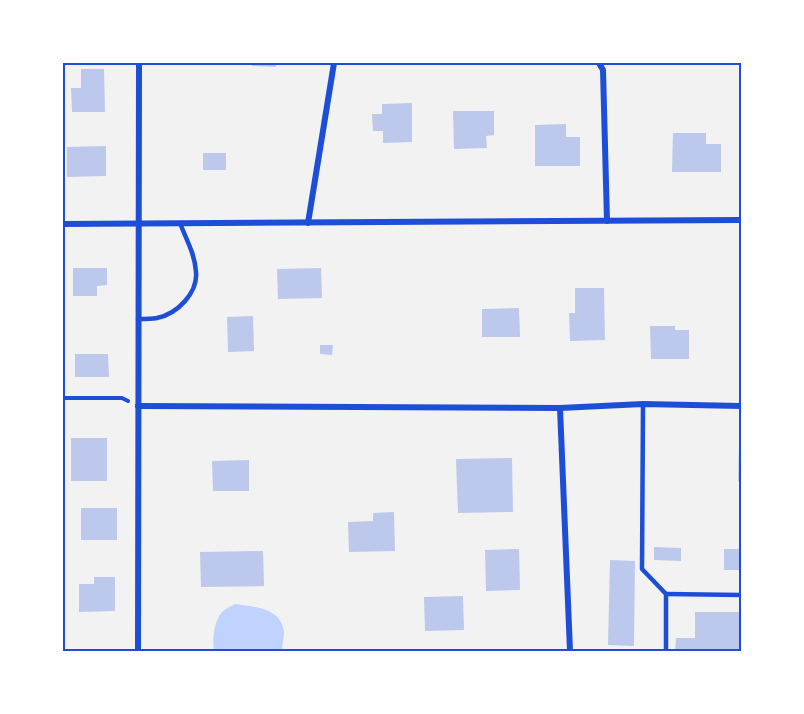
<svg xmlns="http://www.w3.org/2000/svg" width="804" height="714" viewBox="0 0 804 714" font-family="'Source Sans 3',sans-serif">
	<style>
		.water { fill: #bfd3fe }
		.building { fill: #bdc9ec }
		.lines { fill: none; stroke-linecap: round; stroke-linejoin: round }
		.path { stroke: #1d4ed8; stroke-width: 4 }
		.service { stroke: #1d4ed8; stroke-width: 4.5 }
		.minor { stroke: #1d4ed8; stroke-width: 6 }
		.neatline { fill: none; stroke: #1d4ed8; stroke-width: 2 }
	</style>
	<rect width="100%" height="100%" fill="#f2f2f2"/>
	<path class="water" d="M 235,604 C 254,607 281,607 284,632 C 284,638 282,645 282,651 L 214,651 C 212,640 214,621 222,612 C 225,609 231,606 235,604 Z"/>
	<g class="building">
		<polygon points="252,63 276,63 276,67 252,66"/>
		<polygon points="81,69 104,69 105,112 72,112 71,88 81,88"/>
		<polygon points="412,103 412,142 383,143 383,131 373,131 372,114 382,114 382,104"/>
		<polygon points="453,111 494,111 494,135 486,136 487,148 454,149"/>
		<polygon points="566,124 566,137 580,137 580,166 535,166 535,125"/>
		<polygon points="673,133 706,133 706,144 721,144 721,172 672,172"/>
		<polygon points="106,146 106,176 67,177 67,147"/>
		<rect x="203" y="153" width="23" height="17"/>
		<polygon points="73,268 107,268 107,285 97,286 97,296 73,296"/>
		<polygon points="321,268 322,298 278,299 277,269"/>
		<polygon points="575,288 604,288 605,340 570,341 569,313 575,313"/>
		<polygon points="519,308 520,337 482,337 482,309"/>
		<polygon points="253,316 254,351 228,352 227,317"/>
		<polygon points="650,326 675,326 675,330 689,330 689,359 651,359"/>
		<polygon points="320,345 333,345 332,355 320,354"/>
		<polygon points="75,354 108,354 109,377 75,377"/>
		<rect x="71" y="438" width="36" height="43"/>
		<polygon points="739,442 741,442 741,481 738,481"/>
		<polygon points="512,458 513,512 458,513 456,459"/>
		<polygon points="249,460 249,491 213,491 212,461"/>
		<rect x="81" y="508" width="36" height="32"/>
		<polygon points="394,512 395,551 349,552 348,522 373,521 373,513"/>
		<polygon points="654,547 681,548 681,561 654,560"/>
		<polygon points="519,549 520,590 486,591 485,550"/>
		<rect x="724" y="549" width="17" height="21"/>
		<polygon points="263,551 264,586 201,587 200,552"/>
		<polygon points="610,560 635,561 634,646 608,645"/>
		<polygon points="94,577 115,577 115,611 79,612 79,584 94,584"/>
		<polygon points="463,596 464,630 425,631 424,597"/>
		<polygon points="695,612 741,612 741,651 675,651 676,638 695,638"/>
	</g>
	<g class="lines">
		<polyline class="path" points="63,398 122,398 128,401"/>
		<g class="service">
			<path d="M 138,319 C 144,319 151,319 157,318 C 177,314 198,293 196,272 C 195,254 186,239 180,223"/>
			<polyline points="643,404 642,569 666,594 666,651"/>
			<polyline points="666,594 741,595"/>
		</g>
		<g class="minor">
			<polyline points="599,63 603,70 607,221"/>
			<polyline points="308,223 334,63"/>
			<polyline points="63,224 741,220"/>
			<polyline points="138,406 560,408 643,404 741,406"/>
			<polyline points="560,408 570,651"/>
			<polyline points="138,651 139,63"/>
		</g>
	</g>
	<rect width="804" height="714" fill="none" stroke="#ffffff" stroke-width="129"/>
	<rect x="64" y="64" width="676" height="586" class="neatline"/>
</svg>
